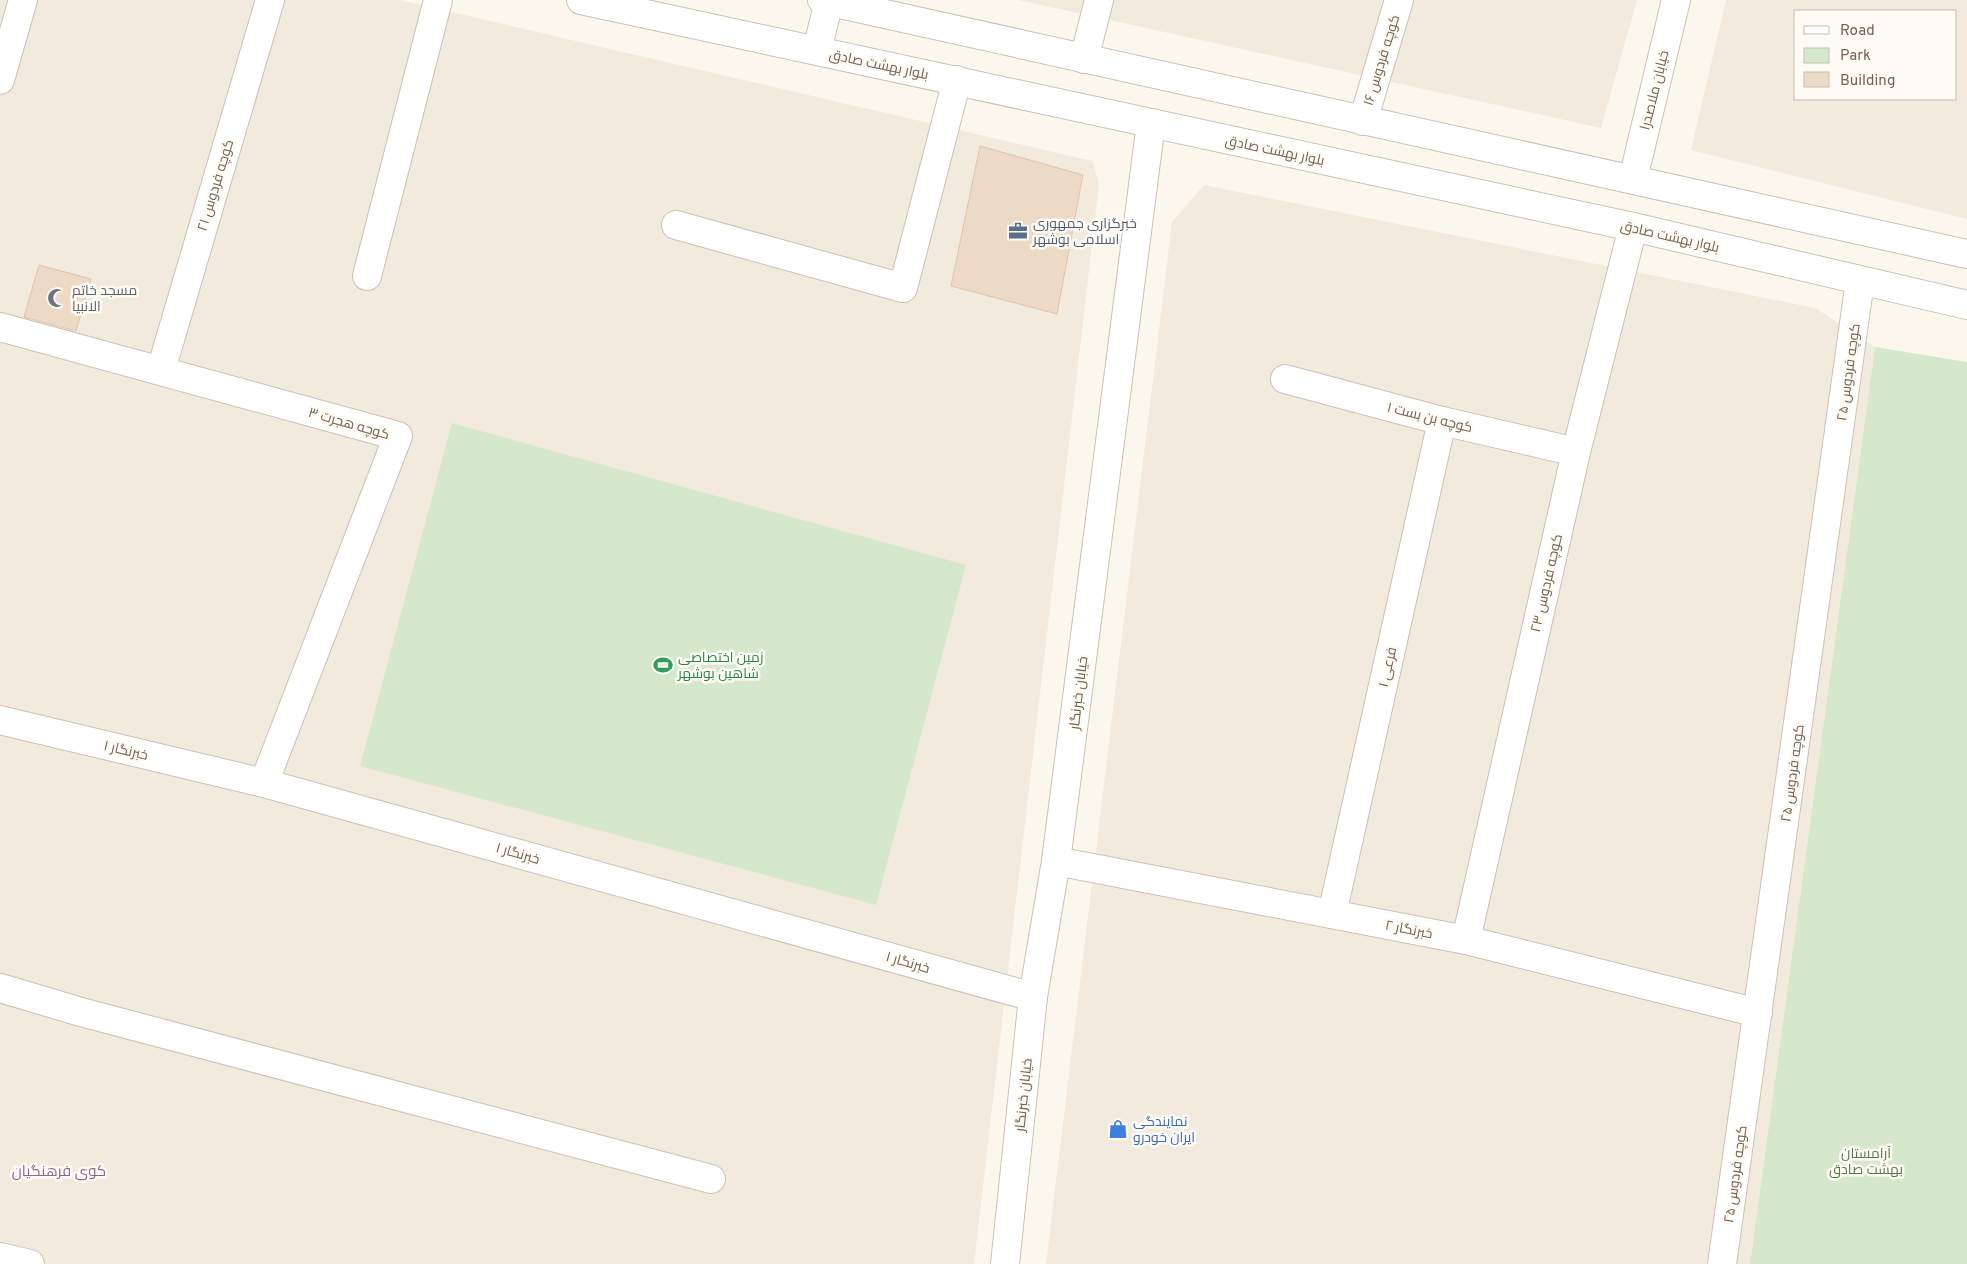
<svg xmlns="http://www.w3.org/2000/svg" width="1967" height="1264" viewBox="0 0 1967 1264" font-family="Overpass,Cairo,sans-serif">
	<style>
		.residential { fill: #f2eadc; fill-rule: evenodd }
		.green { fill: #d5e8cc }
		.building { fill: #ecd9c6; stroke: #dfc4aa }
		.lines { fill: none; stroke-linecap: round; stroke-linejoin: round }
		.minor-casing { stroke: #cdc1b4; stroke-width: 30 }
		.minor { stroke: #fff; stroke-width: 28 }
		.labels { text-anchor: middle; stroke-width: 5; stroke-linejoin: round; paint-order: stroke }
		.street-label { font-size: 14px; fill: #756252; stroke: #fefbf4 }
		.service-label { font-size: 14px; fill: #4e5e75; stroke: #fefbf4; text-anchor: start }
		.worship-label { font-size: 14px; fill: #5b616d; stroke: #fefbf4; text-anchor: start }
		.leisure-label { font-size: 14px; fill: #27864d; stroke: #fefbf4; text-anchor: start }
		.shop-label { font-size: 14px; fill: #366cbe; stroke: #fefbf4; text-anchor: start }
		.park-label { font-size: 14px; fill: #54794b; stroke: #fefbf4 }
		.neighbourhood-label { font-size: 15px; fill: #876a90; stroke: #fefbf4 }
	</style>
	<rect width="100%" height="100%" fill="#fbf7ed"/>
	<g class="residential">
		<polygon points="0,0 400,0 1092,161 1099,184 974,1264 0,1264"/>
		<polygon points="1019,0 1637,0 1601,128"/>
		<path d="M 1726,0 L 1967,0 L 1967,219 L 1691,150 ZM 1796,11 L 1956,11 L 1956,99 L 1796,99 Z"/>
		<polygon points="1204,185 1815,308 1875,347 1750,1264 1046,1264 1172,222"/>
	</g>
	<g class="green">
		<polygon points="1875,347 1967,362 1967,1264 1750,1264"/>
		<polygon points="452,423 966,565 876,905 360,766"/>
	</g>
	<g class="building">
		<polygon points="980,146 1083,175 1057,314 951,286"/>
		<polygon points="39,265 91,279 76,331 24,317"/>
	</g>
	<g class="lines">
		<g class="minor-casing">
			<g id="minor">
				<polyline points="581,0 1633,227 1967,305"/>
				<polyline points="822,0 1967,254"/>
				<polyline points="817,50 829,1"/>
				<polyline points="1084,59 1099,0"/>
				<polyline points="0,80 23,0"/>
				<polyline points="1363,121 1399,0"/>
				<polyline points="1633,179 1676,0"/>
				<polyline points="676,225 903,288 957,80"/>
				<polyline points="367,276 438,0"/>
				<polyline points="0,327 398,436 264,783"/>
				<polyline points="161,370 270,0"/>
				<polyline points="1285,379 1442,421 1576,452"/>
				<polyline points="0,720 264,783 1033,997"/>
				<polyline points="1056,861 1466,940 1758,1013"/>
				<polyline points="1332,914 1442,421"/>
				<polyline points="1466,940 1576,452 1633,227"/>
				<polyline points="0,988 81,1012 711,1179"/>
				<polyline points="0,1257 30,1264"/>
				<polyline points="1005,1264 1033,997 1056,861 1151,123"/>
				<polyline points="1722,1264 1860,281"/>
			</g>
		</g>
		<use href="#minor" class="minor"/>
	</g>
	<defs>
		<g id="office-bare" transform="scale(1.5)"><path d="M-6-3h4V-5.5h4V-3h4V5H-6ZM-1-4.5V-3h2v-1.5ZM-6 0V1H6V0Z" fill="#5c6f8a" stroke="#fefbf4" stroke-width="2.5" paint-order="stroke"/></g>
		<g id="mosque-bare" transform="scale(1.5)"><path d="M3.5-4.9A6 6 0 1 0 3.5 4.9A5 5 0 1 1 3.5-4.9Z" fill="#6b7280" stroke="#fefbf4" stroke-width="2.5" paint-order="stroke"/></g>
		<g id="stadium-bare" transform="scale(1.5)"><path d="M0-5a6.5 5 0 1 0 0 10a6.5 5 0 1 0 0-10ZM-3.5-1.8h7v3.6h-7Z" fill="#2e9e5b" stroke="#fefbf4" stroke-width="2.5" paint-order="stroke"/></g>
		<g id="shop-bare" transform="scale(1.5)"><path d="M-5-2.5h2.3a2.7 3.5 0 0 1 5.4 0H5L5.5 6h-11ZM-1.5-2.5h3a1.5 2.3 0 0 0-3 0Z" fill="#3f7fe0" stroke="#fefbf4" stroke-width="2.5" paint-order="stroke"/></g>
	</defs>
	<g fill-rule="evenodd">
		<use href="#office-bare" x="1018" y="231"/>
		<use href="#mosque-bare" x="57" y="298"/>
		<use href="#stadium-bare" x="663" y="665"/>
		<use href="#shop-bare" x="1118" y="1129"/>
	</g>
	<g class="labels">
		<g class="street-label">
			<text transform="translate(1381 60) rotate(-73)" y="5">کوچه فردوس ۱۶</text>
			<text transform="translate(879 64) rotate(12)" y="5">بلوار بهشت صادق</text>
			<text transform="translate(1654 90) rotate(-76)" y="5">خیابان ملاصدرا</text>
			<text transform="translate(1275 150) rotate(12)" y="5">بلوار بهشت صادق</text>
			<text transform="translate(215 185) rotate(-73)" y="5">کوچه فردوس ۲۱</text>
			<text transform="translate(1670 236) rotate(13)" y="5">بلوار بهشت صادق</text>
			<text transform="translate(1848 372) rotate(-82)" y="5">کوچه فردوس ۲۵</text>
			<text transform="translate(1430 417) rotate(14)" y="5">کوچه بن بست ۱</text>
			<text transform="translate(349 423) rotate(16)" y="5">کوچه هجرت ۳</text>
			<text transform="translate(1546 583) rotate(-77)" y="5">کوچه فردوس ۲۳</text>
			<text transform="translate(1387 667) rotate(-77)" y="5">فرعی ۱</text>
			<text transform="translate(1078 693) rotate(-83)" y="5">خیابان خبرنگار</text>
			<text transform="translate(126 750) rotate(13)" y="5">خبرنگار ۱</text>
			<text transform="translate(1792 773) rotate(-82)" y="5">کوچه فردوس ۲۵</text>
			<text transform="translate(518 853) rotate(16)" y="5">خبرنگار ۱</text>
			<text transform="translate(1409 929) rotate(11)" y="5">خبرنگار ۲</text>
			<text transform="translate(908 962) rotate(16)" y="5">خبرنگار ۱</text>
			<text transform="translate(1023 1095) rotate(-84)" y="5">خیابان خبرنگار</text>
			<text transform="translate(1735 1174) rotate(-82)" y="5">کوچه فردوس ۲۵</text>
		</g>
		<g class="service-label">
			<text x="1033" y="228">خبرگزاری جمهوری<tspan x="1033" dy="16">اسلامی بوشهر</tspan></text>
		</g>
		<g class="worship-label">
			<text x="72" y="295">مسجد خاتم<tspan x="72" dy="16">الانبیا</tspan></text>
		</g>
		<g class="leisure-label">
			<text x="678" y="662">زمین اختصاصی<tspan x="678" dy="16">شاهین بوشهر</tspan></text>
		</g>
		<g class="shop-label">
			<text x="1133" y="1126">نمایندگی<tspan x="1133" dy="16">ایران خودرو</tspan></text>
		</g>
		<g class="park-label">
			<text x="1866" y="1158">آرامستان<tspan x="1866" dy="16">بهشت صادق</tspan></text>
		</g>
		<g class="neighbourhood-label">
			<text x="59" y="1176">کوی فرهنگیان</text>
		</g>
	</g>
	<rect x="1794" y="10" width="162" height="90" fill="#fefbf4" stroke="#c7beb3"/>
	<rect x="1804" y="26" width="25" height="8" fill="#ffffff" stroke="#c7beb3"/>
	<text x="1840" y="35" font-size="15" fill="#756252">Road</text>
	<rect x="1804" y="48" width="25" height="15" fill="#d5e8cc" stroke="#c7beb3"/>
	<text x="1840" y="60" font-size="15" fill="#756252">Park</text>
	<rect x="1804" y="72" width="25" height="15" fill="#ecd9c6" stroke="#c7beb3"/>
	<text x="1840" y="85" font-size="15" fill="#756252">Building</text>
</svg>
